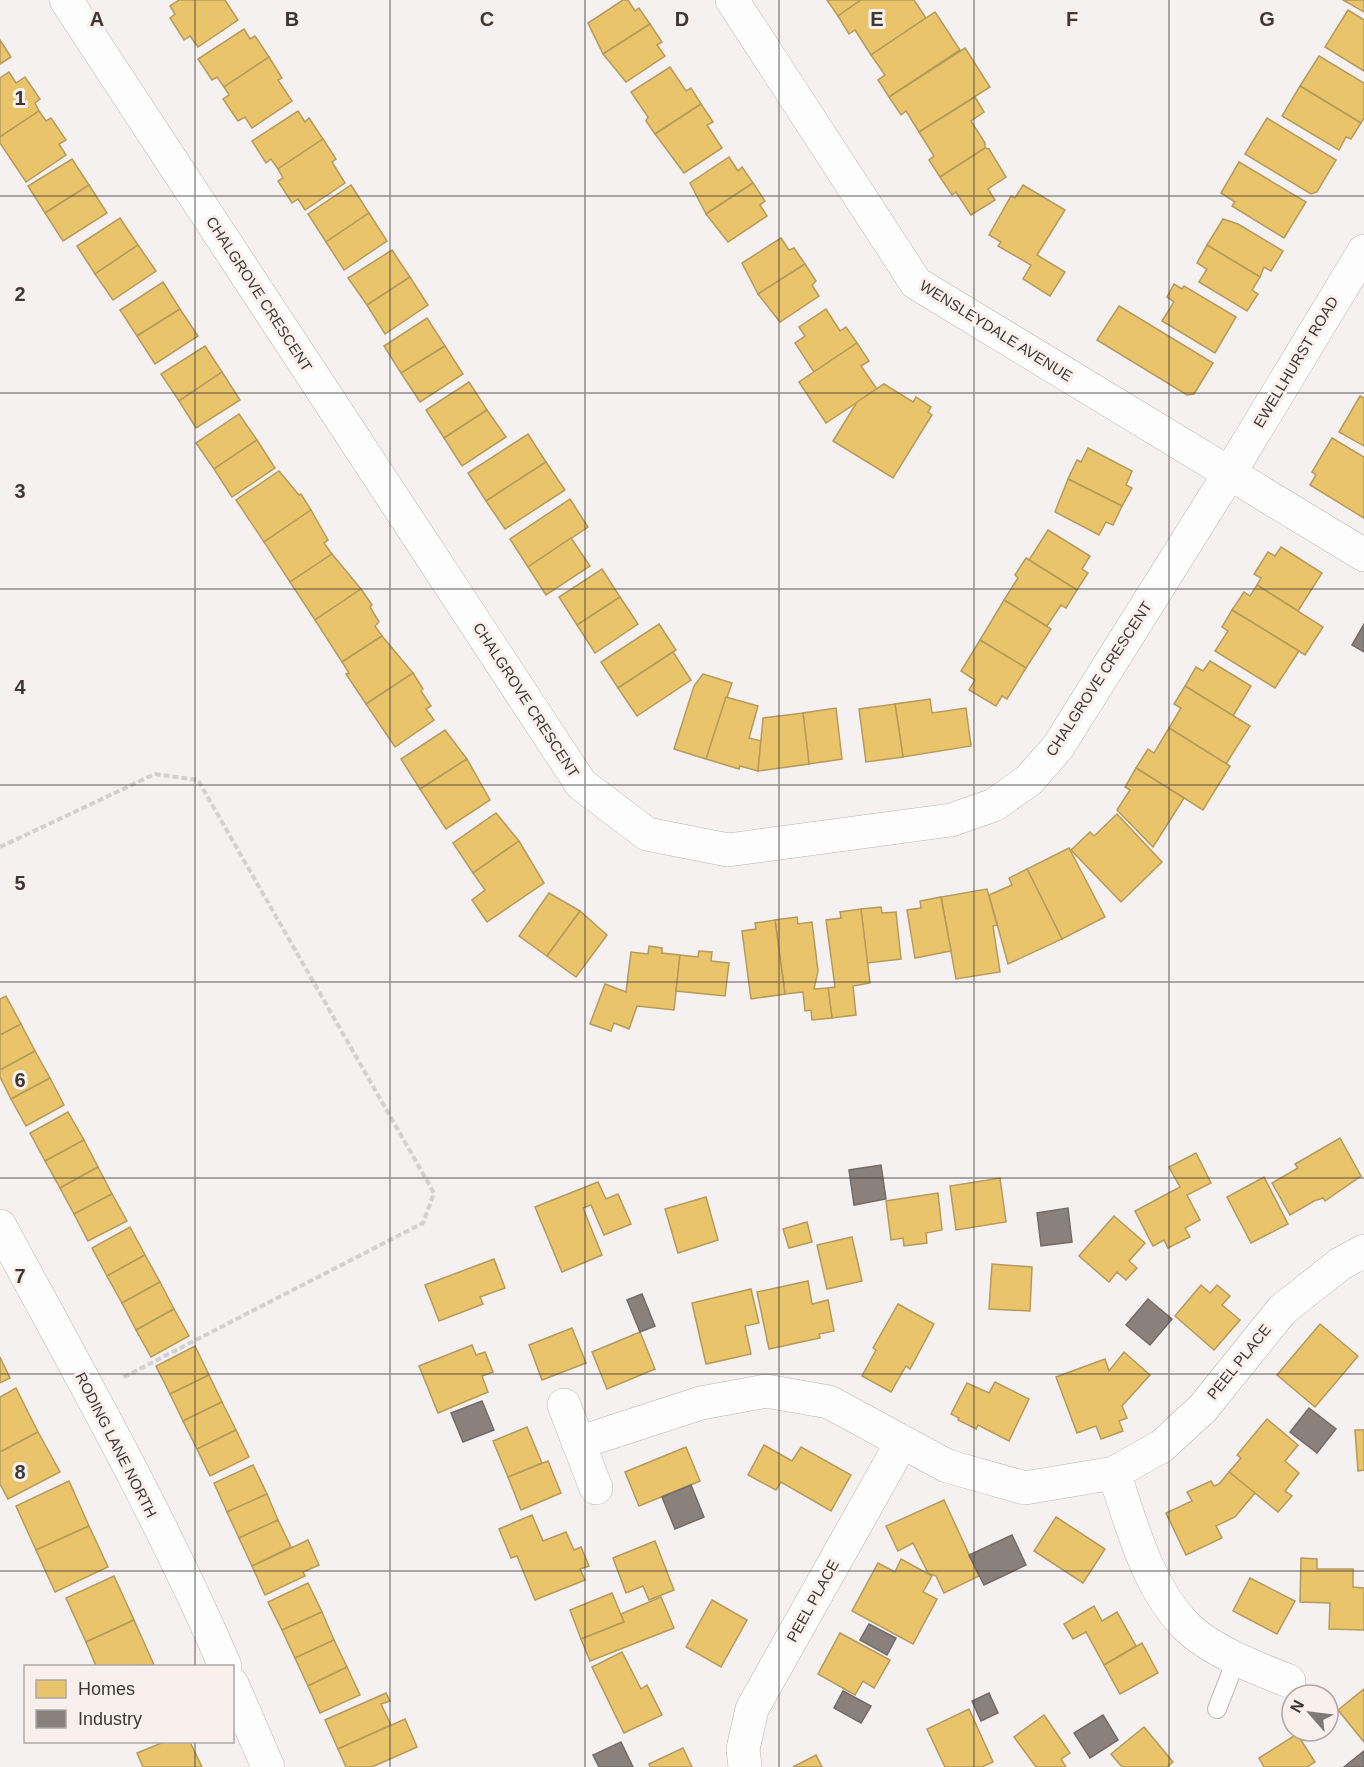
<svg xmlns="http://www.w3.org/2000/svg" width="1364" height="1767" viewBox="0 0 1364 1767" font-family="Arial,sans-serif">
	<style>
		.homes { fill: #e9c46a; stroke: #b59a5b; stroke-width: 1.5 }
		.industry { fill: #8a817c; stroke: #736b68; stroke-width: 1.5 }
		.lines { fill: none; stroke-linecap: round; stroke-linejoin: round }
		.lane-casing { stroke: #b8b4b4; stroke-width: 20 }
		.street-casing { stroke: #b8b4b4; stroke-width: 34 }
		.secondary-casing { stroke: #b8b4b4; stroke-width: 34 }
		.path { stroke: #d2d0d0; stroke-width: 4; stroke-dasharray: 6 3; stroke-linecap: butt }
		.lane { stroke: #fefdfd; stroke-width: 18 }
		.street { stroke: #fefdfd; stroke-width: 33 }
		.secondary { stroke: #fefdfd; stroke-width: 33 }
		.grid { fill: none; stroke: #3c3838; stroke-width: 1.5; stroke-opacity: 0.55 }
		.labels { text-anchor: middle; stroke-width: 6; stroke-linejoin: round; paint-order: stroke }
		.street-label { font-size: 15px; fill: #3c3838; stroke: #f9f0ee }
		.grid-label { font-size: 20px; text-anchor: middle; font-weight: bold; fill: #3c3838; stroke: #f9f0ee; stroke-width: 6; stroke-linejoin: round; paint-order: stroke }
	</style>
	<rect width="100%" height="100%" fill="#f6f1f1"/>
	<g class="homes">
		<polygon points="179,0 225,0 238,20 198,47 190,36 184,40 170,18 175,14 170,6"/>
		<polygon points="623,0 628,0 635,11 639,8 650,24 603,54 588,23"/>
		<polygon points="827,0 861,0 838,16"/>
		<polygon points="861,0 914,0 926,18 871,55 855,30 849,34 838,16"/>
		<polygon points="1343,0 1364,0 1364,12"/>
		<polygon points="1348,10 1364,20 1364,71 1325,47"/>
		<polygon points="935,12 960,50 889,97 878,80 885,75 871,55"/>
		<polygon points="650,24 662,42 657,45 665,56 626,82 603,54"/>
		<polygon points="244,29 250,39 255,36 269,57 224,87 217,77 212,80 198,59"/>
		<polygon points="0,40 11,57 0,64"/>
		<polygon points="965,48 990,87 919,132 906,111 901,115 889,97"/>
		<polygon points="1319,56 1364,83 1364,118 1361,123 1300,86"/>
		<polygon points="269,57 282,78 278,80 292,101 252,128 245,117 238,121 223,99 229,95 224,87"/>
		<polygon points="670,67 686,91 691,88 701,104 655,134 646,121 648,117 631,92"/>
		<polygon points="9,72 16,83 25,77 40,99 35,103 39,111 0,137 0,78"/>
		<polygon points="1300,86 1361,123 1351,139 1346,137 1339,150 1282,116"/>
		<polygon points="975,97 984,112 971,121 985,143 985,148 940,177 929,160 934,156 919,132"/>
		<polygon points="701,104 713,122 707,125 722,148 684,173 655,134"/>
		<polygon points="39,111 46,121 51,118 66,140 59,144 66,155 26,182 0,143 0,137"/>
		<polygon points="298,111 305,122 309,118 323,139 278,169 271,159 266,163 252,141"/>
		<polygon points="1267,118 1336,160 1317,192 1311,194 1245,154"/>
		<polygon points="323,139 336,159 332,162 345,183 305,210 298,199 292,203 278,181 283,178 278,169"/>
		<polygon points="985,148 989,149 1006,177 988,189 995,200 971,215 956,192 952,195 940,177"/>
		<polygon points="729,157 738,171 742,167 753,183 706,214 690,183"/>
		<polygon points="72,159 89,185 45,213 28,186"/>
		<polygon points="1239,162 1306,202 1284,238 1232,206 1235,202 1221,193"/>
		<polygon points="753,183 765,201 760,205 767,216 728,242 706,214"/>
		<polygon points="89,185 107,213 63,241 45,213"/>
		<polygon points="351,185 369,213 326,242 308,214"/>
		<polygon points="1023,185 1065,210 1037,255 1065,272 1050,296 1023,279 1031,265 998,246 1001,242 989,235 1011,196 1015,198"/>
		<polygon points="369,213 387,241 344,270 326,242"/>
		<polygon points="120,218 138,245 95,274 77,246"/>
		<polygon points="1223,219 1238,224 1283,251 1271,271 1264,267 1260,277 1207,245"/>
		<polygon points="781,238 789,250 794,248 805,264 758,294 742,263"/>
		<polygon points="138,245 156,271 113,300 95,274"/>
		<polygon points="1207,245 1260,277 1252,290 1258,294 1247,311 1199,282 1207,269 1197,263"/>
		<polygon points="392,250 410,277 367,305 348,278"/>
		<polygon points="805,264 816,281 812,285 819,296 780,322 758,294"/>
		<polygon points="410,277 428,305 385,334 367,305"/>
		<polygon points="163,282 180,309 137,336 120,310"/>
		<polygon points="1174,284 1182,289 1184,286 1236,317 1215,353 1162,321 1174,302 1167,297"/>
		<polygon points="1119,306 1213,363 1194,394 1187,395 1097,340"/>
		<polygon points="180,309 198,336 155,364 137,336"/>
		<polygon points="826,309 840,331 846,327 857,343 814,372 795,343 805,336 799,327"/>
		<polygon points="427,318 445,346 401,373 384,346"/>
		<polygon points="857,343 869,361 861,366 877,389 826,423 799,382"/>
		<polygon points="205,346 222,372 179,401 161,374"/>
		<polygon points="445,346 463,374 420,402 401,373"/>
		<polygon points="222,372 240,400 196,428 179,401"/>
		<polygon points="469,382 487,410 444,438 426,410"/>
		<polygon points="884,384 913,402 916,397 931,407 928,412 932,415 893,478 833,441 857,402"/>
		<polygon points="1360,396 1364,398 1364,446 1339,432"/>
		<polygon points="487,410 506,437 462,466 444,438"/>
		<polygon points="239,414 257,440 214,469 196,443"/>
		<polygon points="528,434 546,462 486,501 468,473"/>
		<polygon points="1332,438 1364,457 1364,518 1310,485 1316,475 1312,472"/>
		<polygon points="257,440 275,468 232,497 214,469"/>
		<polygon points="1088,448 1132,471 1126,485 1132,488 1122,506 1068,479 1077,460 1081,462"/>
		<polygon points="546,462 565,490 505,529 486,501"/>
		<polygon points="279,471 299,495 301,494 311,510 264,542 236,500"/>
		<polygon points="1068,479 1122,506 1113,525 1106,522 1099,535 1055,512"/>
		<polygon points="570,499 588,527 528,567 510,539"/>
		<polygon points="311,510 328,540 324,543 332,554 290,582 264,542"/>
		<polygon points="1048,530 1090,556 1082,569 1088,573 1077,590 1029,560"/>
		<polygon points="571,538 590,566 546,595 528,567"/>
		<polygon points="1281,547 1322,573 1298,611 1257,585 1261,578 1254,574 1268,552 1275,556"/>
		<polygon points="332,554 361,589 315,620 290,582"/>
		<polygon points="1026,558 1077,590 1066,608 1061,605 1047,626 1004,600 1018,578 1015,575"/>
		<polygon points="602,569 620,597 577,625 559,597"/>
		<polygon points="1257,585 1323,627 1305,655 1232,610 1244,592 1250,596"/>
		<polygon points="361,589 372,605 370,607 379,622 375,626 382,636 342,662 315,620"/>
		<polygon points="620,597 638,624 595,653 577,625"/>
		<polygon points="1004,600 1051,629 1026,668 980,640"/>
		<polygon points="1232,610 1299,651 1275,688 1215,651 1228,631 1222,627"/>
		<polygon points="659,624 676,650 618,688 601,662"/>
		<polygon points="382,636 413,673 366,704 346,674 349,673 342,662"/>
		<polygon points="980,640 1026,668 1007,699 1002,696 996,706 969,690 975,680 961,671"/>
		<polygon points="673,652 691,680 637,716 618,688"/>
		<polygon points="1210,661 1251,686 1233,716 1185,686 1196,667 1203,671"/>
		<polygon points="413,673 423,689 421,691 431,706 426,709 434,720 395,747 366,704"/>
		<polygon points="703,674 732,683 706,759 674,749 694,686"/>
		<polygon points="1185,686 1250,726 1226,764 1169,728 1181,708 1174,704"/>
		<polygon points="726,697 758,706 749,738 761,741 758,771 740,766 739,769 706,759"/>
		<polygon points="930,699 932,713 966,708 971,746 903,757 895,704"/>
		<polygon points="895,704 903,757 866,762 859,709"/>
		<polygon points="836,708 842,759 809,764 803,713"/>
		<polygon points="803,713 809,764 758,771 763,718"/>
		<polygon points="1169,728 1230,766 1203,810 1136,768 1148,749 1154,753"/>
		<polygon points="445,730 467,759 420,789 401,759"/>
		<polygon points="467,759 490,800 446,829 420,789"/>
		<polygon points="1136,768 1184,798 1153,847 1117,810 1130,790 1125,787"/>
		<polygon points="496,813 519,841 473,873 453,843"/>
		<polygon points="1117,814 1162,862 1121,902 1071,850 1090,832 1094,836"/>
		<polygon points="519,841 544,883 487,922 472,900 485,890 473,873"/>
		<polygon points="1069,848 1105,917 1062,939 1027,869"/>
		<polygon points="1027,869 1062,939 1008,964 989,895 1012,885 1009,878"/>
		<polygon points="987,889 997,925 993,926 1000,972 956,979 941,897"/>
		<polygon points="549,893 580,911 547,956 519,936"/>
		<polygon points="941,897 951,951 915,958 907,910 921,908 920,901"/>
		<polygon points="881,907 882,913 896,912 901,959 867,963 861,909"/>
		<polygon points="861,909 870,983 853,986 856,1015 832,1018 828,988 835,987 826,920 841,918 840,912"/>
		<polygon points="580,911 607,935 576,977 547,956"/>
		<polygon points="797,917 798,924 812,922 818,971 814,989 828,988 832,1018 812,1020 811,1010 805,1011 803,992 785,994 775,920"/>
		<polygon points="775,920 785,994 751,999 742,931 756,929 755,923"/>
		<polygon points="649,946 662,948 662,953 680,955 674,1010 637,1006 629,1029 614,1023 611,1031 590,1024 605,984 626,992 631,952 648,954"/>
		<polygon points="699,951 712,952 711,961 729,963 725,996 676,991 680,955 698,957"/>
		<polygon points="6,996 21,1024 0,1035 0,999"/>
		<polygon points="21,1024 35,1051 0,1070 0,1035"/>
		<polygon points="35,1051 50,1078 11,1099 0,1077 0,1070"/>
		<polygon points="50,1078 64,1105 26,1126 11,1099"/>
		<polygon points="68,1112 84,1140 45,1161 30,1133"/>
		<polygon points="1340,1138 1361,1176 1325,1201 1323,1198 1314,1201 1290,1215 1272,1183 1298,1168 1295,1164"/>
		<polygon points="84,1140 98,1167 60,1188 45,1161"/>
		<polygon points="1196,1153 1211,1183 1187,1195 1200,1220 1185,1228 1190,1237 1168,1248 1164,1240 1153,1246 1135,1211 1180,1187 1169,1167"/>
		<polygon points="98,1167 112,1194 74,1214 60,1188"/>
		<polygon points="1264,1177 1288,1224 1251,1243 1227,1197"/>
		<polygon points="1000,1178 1006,1222 956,1230 950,1186"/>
		<polygon points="598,1182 606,1199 618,1194 631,1224 604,1235 591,1205 583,1208 602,1255 562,1272 535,1207"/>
		<polygon points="938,1193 942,1230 926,1233 927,1243 904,1246 903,1238 891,1240 886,1201"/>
		<polygon points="112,1194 127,1221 88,1241 74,1214"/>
		<polygon points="706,1197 718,1240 678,1253 665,1209"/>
		<polygon points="1114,1216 1145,1243 1129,1261 1137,1268 1126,1280 1117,1272 1109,1282 1079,1256"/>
		<polygon points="807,1222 812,1242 789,1248 783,1229"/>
		<polygon points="130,1227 145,1255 107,1276 92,1248"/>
		<polygon points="852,1237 862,1281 827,1289 817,1245"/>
		<polygon points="145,1255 160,1282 122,1303 107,1276"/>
		<polygon points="494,1259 505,1288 480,1297 483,1304 439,1321 425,1285"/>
		<polygon points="992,1264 1032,1267 1030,1311 989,1309"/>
		<polygon points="808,1281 812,1304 828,1300 834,1331 819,1334 820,1338 769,1349 757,1292"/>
		<polygon points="160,1282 174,1309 136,1330 122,1303"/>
		<polygon points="1201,1285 1210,1293 1217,1285 1230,1296 1222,1305 1240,1320 1214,1350 1175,1316"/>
		<polygon points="751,1289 759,1323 745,1326 751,1354 706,1364 692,1303"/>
		<polygon points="898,1304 934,1324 910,1369 906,1366 891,1392 862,1376 876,1350 873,1348"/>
		<polygon points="174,1309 189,1336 151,1357 136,1330"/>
		<polygon points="1320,1324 1358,1356 1315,1407 1277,1375"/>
		<polygon points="572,1328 586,1363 542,1380 529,1345"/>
		<polygon points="640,1332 655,1369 607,1389 592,1352"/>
		<polygon points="472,1345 476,1355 485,1352 493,1372 482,1376 488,1392 438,1413 419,1366"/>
		<polygon points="195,1346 209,1375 170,1394 156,1366"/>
		<polygon points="1124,1352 1150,1375 1122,1406 1127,1418 1119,1421 1123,1431 1101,1439 1096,1426 1077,1433 1056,1377 1105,1359 1109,1371"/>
		<polygon points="0,1357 10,1378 0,1383"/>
		<polygon points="209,1375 222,1402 183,1421 170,1394"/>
		<polygon points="995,1382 1029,1399 1009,1441 978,1425 976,1429 958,1420 959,1418 951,1414 967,1383 989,1393"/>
		<polygon points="16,1388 38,1432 0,1452 0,1397"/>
		<polygon points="222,1402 236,1430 197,1449 183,1421"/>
		<polygon points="1267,1419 1298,1445 1285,1461 1299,1473 1285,1491 1292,1496 1278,1512 1229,1472 1241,1458 1237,1455"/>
		<polygon points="527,1427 542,1463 508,1477 493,1441"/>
		<polygon points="236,1430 249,1457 210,1476 197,1449"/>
		<polygon points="1355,1430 1364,1430 1364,1470 1358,1471"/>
		<polygon points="38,1432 60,1472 8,1499 0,1484 0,1452"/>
		<polygon points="764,1445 792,1461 801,1447 851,1475 831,1511 781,1482 776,1490 748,1475"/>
		<polygon points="686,1447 700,1481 639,1506 625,1472"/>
		<polygon points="548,1461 561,1493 521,1510 508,1477"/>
		<polygon points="253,1465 267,1494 227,1512 214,1483"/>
		<polygon points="1229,1472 1255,1493 1235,1517 1216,1526 1222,1538 1186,1555 1166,1513 1192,1501 1187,1492 1211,1481 1214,1486 1219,1484"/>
		<polygon points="69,1481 89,1526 36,1550 16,1506"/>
		<polygon points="267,1494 278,1520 239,1538 227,1512"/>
		<polygon points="944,1500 979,1576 944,1593 936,1576 928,1573 913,1543 898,1551 886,1526"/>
		<polygon points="532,1515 543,1541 566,1532 574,1550 581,1547 589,1566 580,1569 585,1580 535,1600 517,1556 511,1558 499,1529"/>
		<polygon points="1056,1517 1105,1549 1083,1583 1034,1551"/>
		<polygon points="278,1520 291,1547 252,1566 239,1538"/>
		<polygon points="89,1526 108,1567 55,1592 36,1550"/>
		<polygon points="308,1540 319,1565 303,1572 305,1576 265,1595 252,1566"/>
		<polygon points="655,1541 674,1590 649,1600 643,1586 626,1593 613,1558"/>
		<polygon points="1301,1558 1317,1559 1317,1569 1353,1569 1353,1587 1364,1588 1364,1630 1329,1629 1330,1603 1300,1602"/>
		<polygon points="901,1559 932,1576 923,1592 937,1599 913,1644 852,1611 878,1563 895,1572"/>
		<polygon points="114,1576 134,1620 86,1642 66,1598"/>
		<polygon points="1250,1578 1295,1601 1277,1634 1233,1611"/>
		<polygon points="308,1583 322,1612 282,1630 268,1602"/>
		<polygon points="612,1593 624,1622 581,1639 570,1610"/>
		<polygon points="661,1597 674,1628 590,1661 581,1639 624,1622 621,1614"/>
		<polygon points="712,1600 747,1620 721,1667 686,1647"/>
		<polygon points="1094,1606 1102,1621 1117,1612 1136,1646 1104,1665 1086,1632 1073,1639 1064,1624"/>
		<polygon points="322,1612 334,1640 295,1658 282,1630"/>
		<polygon points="134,1620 154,1665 96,1666 86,1642"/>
		<polygon points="840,1633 890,1660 874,1688 863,1681 855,1695 818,1674"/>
		<polygon points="334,1640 347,1667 308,1686 295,1658"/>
		<polygon points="1142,1643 1158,1673 1120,1694 1104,1665"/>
		<polygon points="622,1652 641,1689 647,1685 662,1715 624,1733 592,1667"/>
		<polygon points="347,1667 360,1695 320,1713 308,1686"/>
		<polygon points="1364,1689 1364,1742 1338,1710"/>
		<polygon points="386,1693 390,1701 381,1704 391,1725 338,1749 325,1720"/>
		<polygon points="969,1709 993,1762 982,1767 945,1767 927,1729"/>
		<polygon points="1044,1715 1070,1753 1061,1759 1066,1767 1036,1767 1014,1737"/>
		<polygon points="405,1719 417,1747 372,1767 346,1767 338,1749"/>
		<polygon points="1144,1727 1173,1762 1167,1767 1122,1767 1111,1754"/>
		<polygon points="1297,1734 1315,1762 1307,1767 1264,1767 1259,1758"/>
		<polygon points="164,1742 190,1742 202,1767 143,1767 137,1753"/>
		<polygon points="683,1748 692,1767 650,1767 649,1764"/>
		<polygon points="816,1755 822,1767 793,1767"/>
	</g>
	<g class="industry">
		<polygon points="1364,624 1364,652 1352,645"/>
		<polygon points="881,1165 886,1199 854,1205 849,1170"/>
		<polygon points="1068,1208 1072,1242 1041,1246 1037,1213"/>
		<polygon points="642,1294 655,1326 640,1332 627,1300"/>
		<polygon points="1148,1299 1172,1319 1150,1345 1126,1325"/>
		<polygon points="482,1401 494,1430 463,1442 451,1413"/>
		<polygon points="1309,1408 1336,1429 1317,1453 1290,1432"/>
		<polygon points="691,1485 704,1517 675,1529 662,1497"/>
		<polygon points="1012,1535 1026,1565 984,1585 969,1555"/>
		<polygon points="869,1624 896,1638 887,1655 860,1640"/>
		<polygon points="843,1691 871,1706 861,1723 834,1708"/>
		<polygon points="989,1693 998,1713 981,1721 972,1701"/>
		<polygon points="1103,1715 1118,1740 1090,1758 1074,1733"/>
		<polygon points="621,1742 633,1767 599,1767 593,1755"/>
		<polygon points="1364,1751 1364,1767 1344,1767"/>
	</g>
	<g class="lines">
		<g class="lane-casing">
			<polyline id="lane" points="1217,1709 1236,1660"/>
		</g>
		<g class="street-casing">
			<g id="street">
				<polyline points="66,0 581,784 647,834 728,850 951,820 994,805 1029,780 1058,747 1229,474 1364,251"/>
				<polyline points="732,0 916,283 1364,555"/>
				<polyline points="564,1405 596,1488"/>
				<polyline points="578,1443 701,1403 766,1391 829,1402 947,1466 1025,1488 1114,1473 1162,1446 1203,1408 1282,1310 1340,1264 1364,1251"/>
				<path d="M 1114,1473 C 1132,1525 1146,1584 1185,1625 C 1209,1650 1258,1669 1289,1681"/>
				<polyline points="745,1767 743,1749 752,1709 902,1442"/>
			</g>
		</g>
		<g class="secondary-casing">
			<g id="secondary">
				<path d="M 0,1226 C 78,1371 160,1515 225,1666"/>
				<polyline points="232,1684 268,1767"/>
			</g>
		</g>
		<polyline class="path" points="0,847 155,774 198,780 434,1193 423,1223 122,1378"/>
		<use href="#lane" class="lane"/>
		<use href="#street" class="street"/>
		<use href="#secondary" class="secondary"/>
	</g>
	<path class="grid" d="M 195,0 L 195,1666M 390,0 L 390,1767M 585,0 L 585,1767M 779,0 L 779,1767M 974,0 L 974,1767M 1169,0 L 1169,1767M 0,196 L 1364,196M 0,393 L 1364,393M 0,589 L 1364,589M 0,785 L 1364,785M 0,982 L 1364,982M 0,1178 L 1364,1178M 0,1374 L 1364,1374M 0,1571 L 1364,1571M 195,1742 L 195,1767"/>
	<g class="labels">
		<g class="street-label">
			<text transform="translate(259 294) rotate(57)" y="5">CHALGROVE CRESCENT</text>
			<text transform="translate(996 331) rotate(32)" y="5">WENSLEYDALE AVENUE</text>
			<text transform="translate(1296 362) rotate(-59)" y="5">EWELLHURST ROAD</text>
			<text transform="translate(1099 679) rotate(-57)" y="5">CHALGROVE CRESCENT</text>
			<text transform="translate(526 700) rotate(57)" y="5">CHALGROVE CRESCENT</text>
			<text transform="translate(1239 1362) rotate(-51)" y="5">PEEL PLACE</text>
			<text transform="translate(116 1445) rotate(63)" y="5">RODING LANE NORTH</text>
			<text transform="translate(813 1601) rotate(-61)" y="5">PEEL PLACE</text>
		</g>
	</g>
	<g class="grid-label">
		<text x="97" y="26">A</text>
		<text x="292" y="26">B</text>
		<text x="487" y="26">C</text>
		<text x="682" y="26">D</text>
		<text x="877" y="26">E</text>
		<text x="1072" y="26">F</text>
		<text x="1267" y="26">G</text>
		<text x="20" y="105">1</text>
		<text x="20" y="301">2</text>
		<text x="20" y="498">3</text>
		<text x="20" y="694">4</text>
		<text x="20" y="890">5</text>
		<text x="20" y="1087">6</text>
		<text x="20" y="1283">7</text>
		<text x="20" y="1479">8</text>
	</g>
	<rect x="24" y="1665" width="210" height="78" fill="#f9f0ee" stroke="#ada6a5" stroke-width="1.5"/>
	<rect x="36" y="1680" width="30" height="18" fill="#e9c46a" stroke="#ada6a5" stroke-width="1.5"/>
	<text x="78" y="1695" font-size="18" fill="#3c3838">Homes</text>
	<rect x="36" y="1710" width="30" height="18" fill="#8a817c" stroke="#ada6a5" stroke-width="1.5"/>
	<text x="78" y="1725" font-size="18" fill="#3c3838">Industry</text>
	<g transform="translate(1310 1713) rotate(298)"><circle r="28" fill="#f9f0ee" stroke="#ada6a5" stroke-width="1.5"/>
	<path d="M0-4.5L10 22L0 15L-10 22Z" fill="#7d7979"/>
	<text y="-9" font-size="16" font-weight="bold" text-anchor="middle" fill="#3c3838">N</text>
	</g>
</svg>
